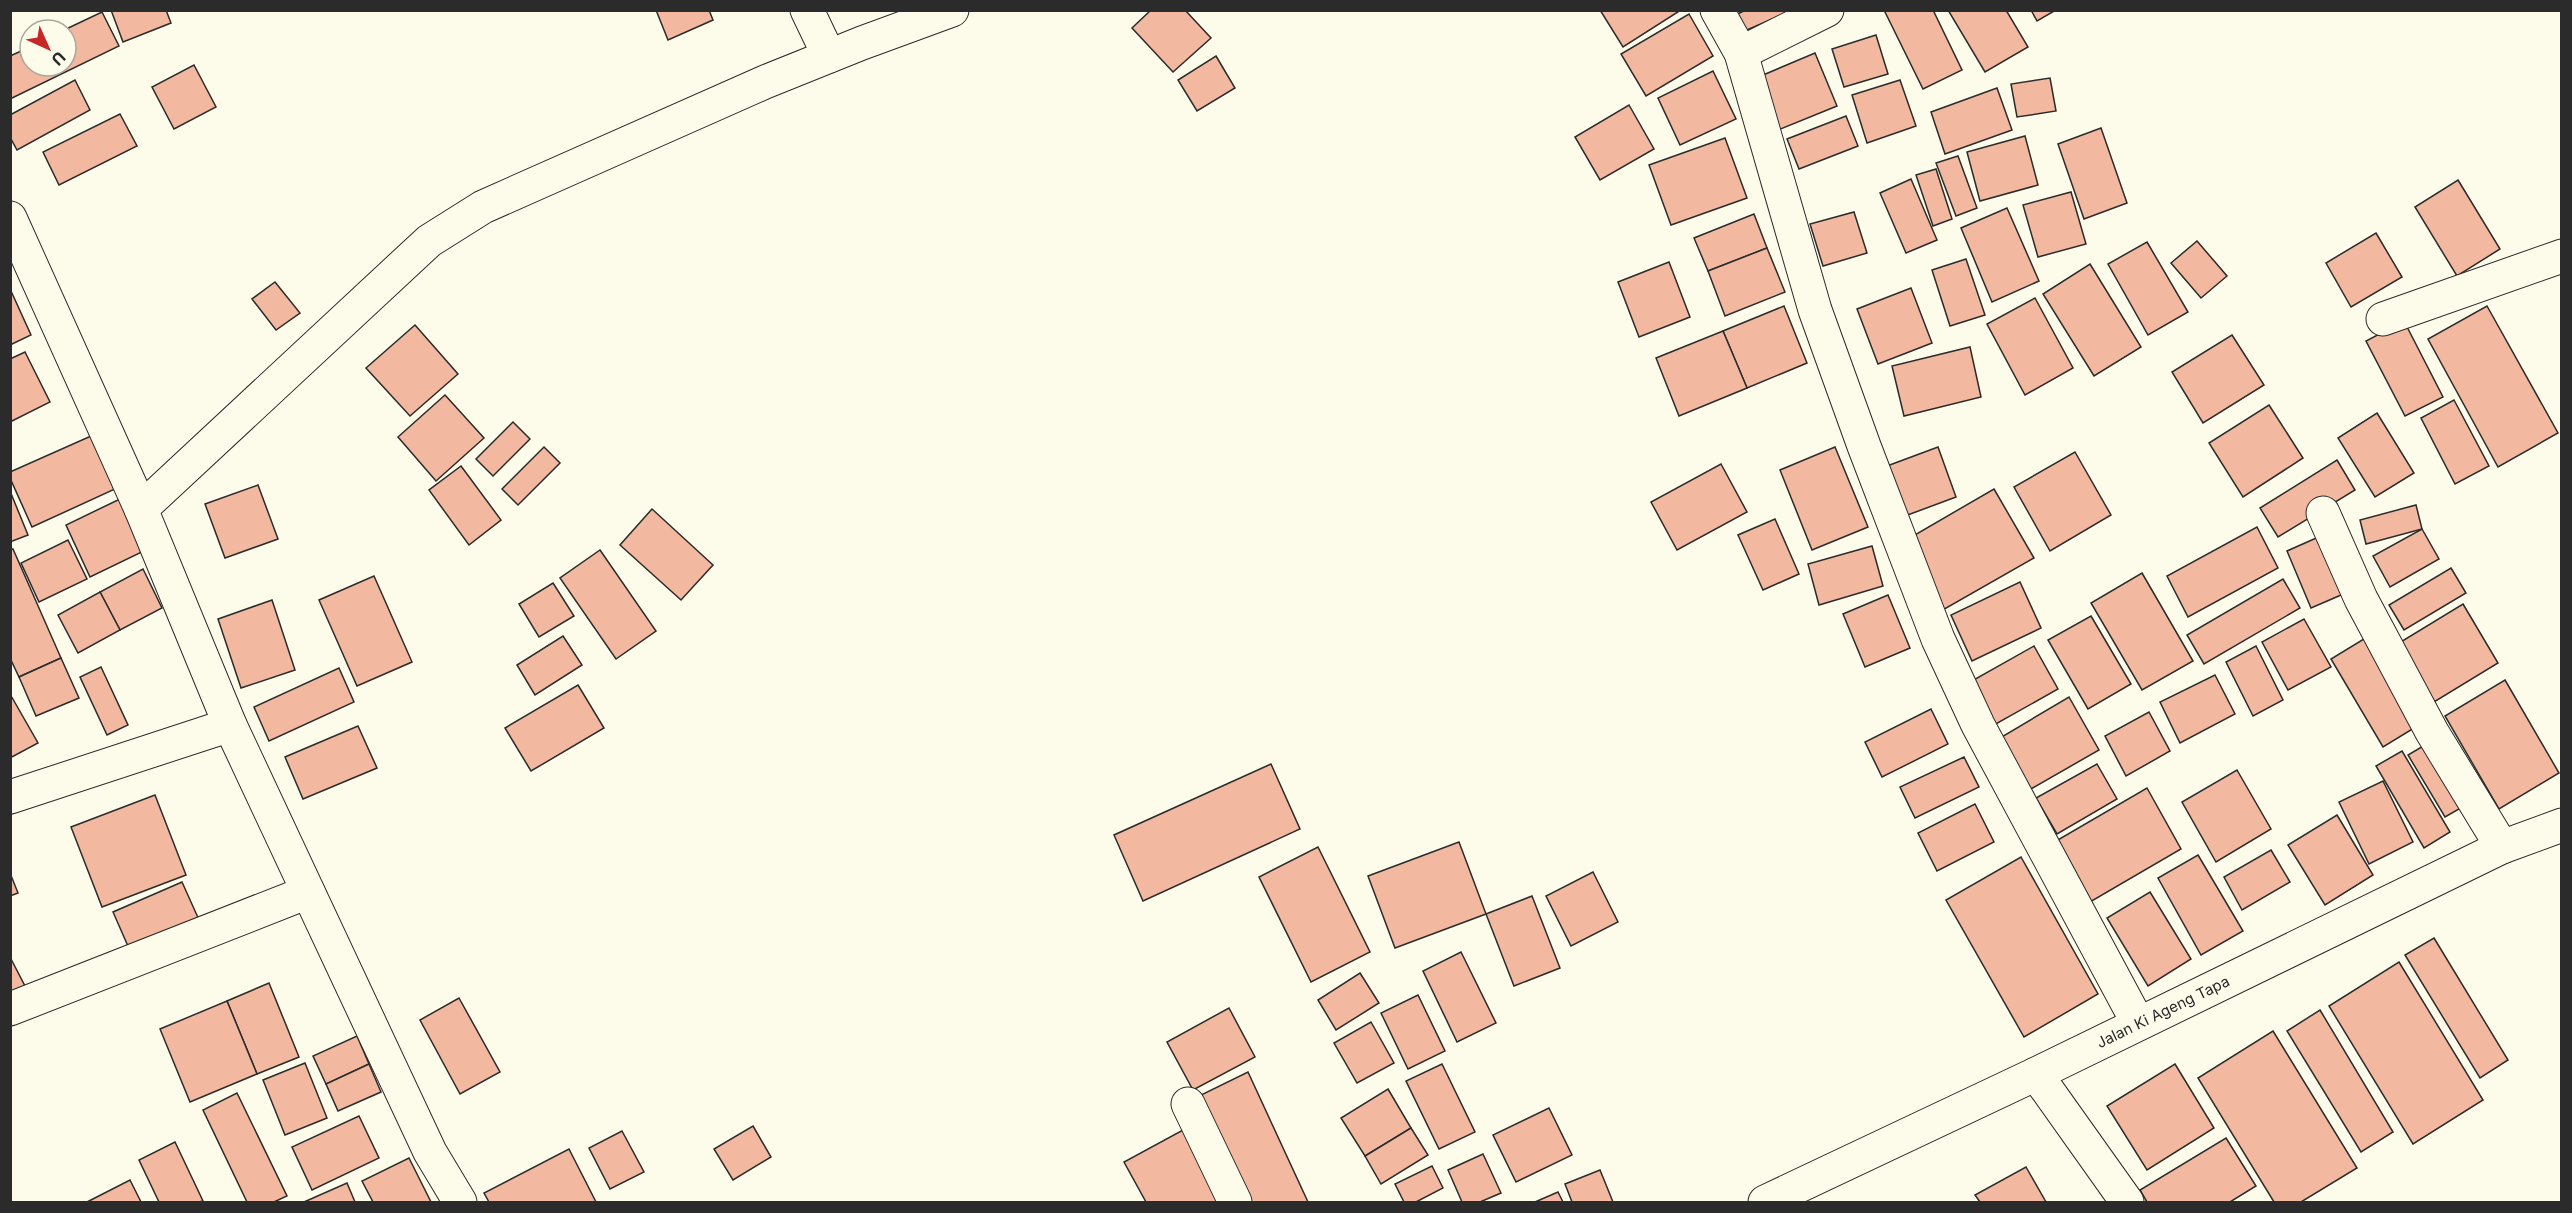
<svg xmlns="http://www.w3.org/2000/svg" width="2572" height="1213" viewBox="0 0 2572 1213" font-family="Inter,sans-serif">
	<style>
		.building { fill: #f2b8a0; stroke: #2b2b2b; stroke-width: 1.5 }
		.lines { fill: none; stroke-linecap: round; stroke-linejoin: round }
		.minor-casing { stroke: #2b2b2b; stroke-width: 35 }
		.minor { stroke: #fdfbea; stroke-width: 33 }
		.labels { text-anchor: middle; stroke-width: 4.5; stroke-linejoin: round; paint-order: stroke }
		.street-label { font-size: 15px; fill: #2b2b2b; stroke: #fdfbea }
	</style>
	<rect width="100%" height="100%" fill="#fdfbea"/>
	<g class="building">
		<polygon points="111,10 166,10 171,23 123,42"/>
		<polygon points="656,10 709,10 713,20 668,40"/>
		<polygon points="1151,10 1185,10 1211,38 1173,72 1132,28"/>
		<polygon points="1600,10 1681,10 1623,47"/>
		<polygon points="1746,10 1793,10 1740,33 1733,16"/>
		<polygon points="1888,10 1933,10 1962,70 1923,89 1885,12"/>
		<polygon points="1948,10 2006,10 2028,47 1985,72"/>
		<polygon points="2031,10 2056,10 2037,21"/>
		<polygon points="102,12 119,46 10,99 10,56 30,47 30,66 66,66 64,30"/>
		<polygon points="1689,14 1713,56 1646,96 1621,54"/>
		<polygon points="1876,35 1888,74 1844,87 1832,49"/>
		<polygon points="1815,53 1837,106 1778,130 1756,78"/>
		<polygon points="1216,56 1235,88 1197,111 1178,80"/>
		<polygon points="194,65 216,107 174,129 152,87"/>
		<polygon points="1713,71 1736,119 1680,145 1658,98"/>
		<polygon points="2050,78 2056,111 2017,117 2011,84"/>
		<polygon points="75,80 90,110 17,150 10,137 10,115"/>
		<polygon points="1900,80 1916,126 1867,143 1852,95"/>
		<polygon points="1997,88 2012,130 1945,154 1931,112"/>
		<polygon points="1629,105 1654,149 1600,180 1575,137"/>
		<polygon points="120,114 137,146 59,185 43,152"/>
		<polygon points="1846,116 1858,146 1799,169 1787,139"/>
		<polygon points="2101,128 2127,203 2084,219 2058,144"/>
		<polygon points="2025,136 2038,185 1980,201 1967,152"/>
		<polygon points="1725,138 1747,198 1671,225 1649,165"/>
		<polygon points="1958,156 1977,208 1956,216 1936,163"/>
		<polygon points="1936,169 1952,219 1933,226 1916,175"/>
		<polygon points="1911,179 1937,240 1906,253 1880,193"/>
		<polygon points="2458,180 2500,249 2457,276 2415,207"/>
		<polygon points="2071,192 2086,244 2038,257 2023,205"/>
		<polygon points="2007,208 2039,281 1992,302 1961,228"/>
		<polygon points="1854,212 1867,253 1823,266 1810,224"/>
		<polygon points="1754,214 1767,248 1708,271 1694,238"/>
		<polygon points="2376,233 2402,277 2351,307 2326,263"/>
		<polygon points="2197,241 2227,276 2201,298 2171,263"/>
		<polygon points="2147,242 2188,312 2148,335 2108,264"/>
		<polygon points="1767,248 1785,292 1725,316 1708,271"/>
		<polygon points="1966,259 1985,315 1950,326 1932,270"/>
		<polygon points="1669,262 1690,317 1639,337 1618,282"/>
		<polygon points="2090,264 2141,347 2094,376 2043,294"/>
		<polygon points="275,282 300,313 276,330 252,299"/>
		<polygon points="1911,288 1932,343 1878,364 1857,309"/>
		<polygon points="11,291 31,335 10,345 10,291"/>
		<polygon points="2035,298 2073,368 2025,395 1987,324"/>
		<polygon points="1784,306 1807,363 1747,388 1723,331"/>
		<polygon points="2487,306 2558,433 2498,467 2428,339"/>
		<polygon points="2404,321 2443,397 2405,416 2366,341"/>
		<polygon points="415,325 458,374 410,416 366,368"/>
		<polygon points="1723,331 1747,388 1679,416 1656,358"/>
		<polygon points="2232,335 2264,385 2203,423 2172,372"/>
		<polygon points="1970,347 1981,397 1904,416 1892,366"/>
		<polygon points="25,352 50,402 10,422 10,359"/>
		<polygon points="445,395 484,438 436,481 398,437"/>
		<polygon points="2454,400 2489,466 2455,484 2421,418"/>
		<polygon points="2269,405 2303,458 2243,497 2209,443"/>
		<polygon points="2377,413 2414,473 2375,497 2338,438"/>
		<polygon points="513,422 530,439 493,476 476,459"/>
		<polygon points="91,436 115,489 32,527 10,478 10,472"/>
		<polygon points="544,447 560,463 518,505 502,489"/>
		<polygon points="1835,447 1868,527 1812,550 1780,470"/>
		<polygon points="1938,447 1956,497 1905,516 1887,466"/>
		<polygon points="2075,452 2111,515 2050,551 2014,487"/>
		<polygon points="2337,460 2355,490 2278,537 2260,508"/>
		<polygon points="1721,464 1747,512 1677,550 1651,502"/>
		<polygon points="461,466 501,520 469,545 429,490"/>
		<polygon points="258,485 278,539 225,558 205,504"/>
		<polygon points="1994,489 2034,558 1941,611 1901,543"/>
		<polygon points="10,491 28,535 10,542"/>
		<polygon points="122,498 146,550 90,577 66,525"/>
		<polygon points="2416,505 2422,529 2366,544 2360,520"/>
		<polygon points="652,509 713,565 681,600 620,545"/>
		<polygon points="1775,519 1799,574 1763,590 1738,535"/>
		<polygon points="2257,527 2278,568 2188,617 2167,576"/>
		<polygon points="2422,529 2439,559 2390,587 2373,556"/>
		<polygon points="2323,535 2348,592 2311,608 2287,551"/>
		<polygon points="68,540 87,579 39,602 21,563"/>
		<polygon points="1872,546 1883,586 1819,605 1808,564"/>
		<polygon points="13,549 61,658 19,677 10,658 10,550"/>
		<polygon points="600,550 656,631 616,659 560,578"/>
		<polygon points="2451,568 2466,593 2404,630 2389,605"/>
		<polygon points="143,569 162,608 120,630 100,592"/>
		<polygon points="2142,573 2193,661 2142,690 2091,603"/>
		<polygon points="374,576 412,662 357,686 319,600"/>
		<polygon points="2283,579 2300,608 2204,664 2187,635"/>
		<polygon points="2020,582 2041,628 1972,661 1951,615"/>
		<polygon points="553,583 574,616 539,637 519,604"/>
		<polygon points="100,592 120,630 78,653 58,615"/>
		<polygon points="1888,595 1910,648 1865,667 1843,614"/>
		<polygon points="272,600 295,670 241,688 218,619"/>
		<polygon points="2463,604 2498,663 2434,702 2399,643"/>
		<polygon points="2091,616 2131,684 2088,709 2048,640"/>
		<polygon points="2304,619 2331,667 2288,690 2262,642"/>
		<polygon points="2372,634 2424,722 2383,747 2331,659"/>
		<polygon points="563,636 582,665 535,695 517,665"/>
		<polygon points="2034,646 2058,689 1994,725 1970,682"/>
		<polygon points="2256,646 2283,700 2253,716 2226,662"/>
		<polygon points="61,658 79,698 36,716 19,677"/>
		<polygon points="101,667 128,725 107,735 80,677"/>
		<polygon points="339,668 354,702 269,741 254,707"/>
		<polygon points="2215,675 2235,714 2180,743 2160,702"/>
		<polygon points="2505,680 2559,773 2499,809 2445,716"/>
		<polygon points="578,685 604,728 531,771 505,728"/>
		<polygon points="10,694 38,743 10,758"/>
		<polygon points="2069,697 2099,750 2029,790 2000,738"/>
		<polygon points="1931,709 1948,744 1882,777 1865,742"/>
		<polygon points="2149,712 2170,751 2126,776 2105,736"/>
		<polygon points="358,726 377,768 303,799 285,757"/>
		<polygon points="2435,739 2473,801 2445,817 2408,755"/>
		<polygon points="2402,751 2450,832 2424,848 2376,766"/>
		<polygon points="1964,757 1979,787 1915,818 1900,787"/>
		<polygon points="1271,764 1300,829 1143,901 1114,835"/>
		<polygon points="2097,764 2117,799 2057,834 2036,798"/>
		<polygon points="2237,770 2271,829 2216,862 2182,802"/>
		<polygon points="2383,781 2413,842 2369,864 2339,802"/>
		<polygon points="2147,788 2181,849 2090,902 2056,841"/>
		<polygon points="155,795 186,875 102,907 71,827"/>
		<polygon points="1975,804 1994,842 1937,871 1918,833"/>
		<polygon points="2337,815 2373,875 2325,905 2288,845"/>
		<polygon points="1459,842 1486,914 1395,948 1368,876"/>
		<polygon points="1318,847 1370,952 1311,982 1259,877"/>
		<polygon points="2271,850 2290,882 2242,910 2224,877"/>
		<polygon points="2198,855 2243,931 2201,955 2158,878"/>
		<polygon points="2021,857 2098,994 2024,1037 1946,900"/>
		<polygon points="1593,872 1618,922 1571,946 1546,896"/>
		<polygon points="10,873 18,893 10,896"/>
		<polygon points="182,882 200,922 131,953 113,912"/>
		<polygon points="2150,892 2191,959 2148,986 2107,918"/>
		<polygon points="1532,896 1560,968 1514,986 1486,914"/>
		<polygon points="2434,938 2508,1060 2480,1078 2405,955"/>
		<polygon points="1461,952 1496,1023 1457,1042 1423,971"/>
		<polygon points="10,957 26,988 10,996"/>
		<polygon points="2399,962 2483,1100 2413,1144 2329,1006"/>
		<polygon points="1360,973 1379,1003 1336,1030 1318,1000"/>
		<polygon points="269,983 299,1057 257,1074 227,1001"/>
		<polygon points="1418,995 1445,1051 1408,1069 1381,1013"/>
		<polygon points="459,998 500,1072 460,1094 420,1020"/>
		<polygon points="227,1001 257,1074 190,1102 160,1029"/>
		<polygon points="1229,1008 1255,1057 1193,1090 1167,1042"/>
		<polygon points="2320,1010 2393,1132 2361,1152 2287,1031"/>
		<polygon points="1371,1022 1394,1063 1357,1083 1334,1043"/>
		<polygon points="2273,1031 2357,1168 2301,1202 2274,1202 2198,1078"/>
		<polygon points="357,1036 369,1064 326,1084 313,1056"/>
		<polygon points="305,1063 327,1118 285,1135 263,1080"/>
		<polygon points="369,1064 381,1092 338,1111 326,1084"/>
		<polygon points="1442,1064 1475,1132 1439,1149 1406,1081"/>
		<polygon points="2175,1064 2214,1128 2147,1170 2107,1106"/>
		<polygon points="1248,1072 1308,1202 1251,1202 1201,1095"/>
		<polygon points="1388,1089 1411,1128 1365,1156 1341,1118"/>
		<polygon points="237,1093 287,1196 274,1202 247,1202 203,1110"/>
		<polygon points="1549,1108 1572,1155 1516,1182 1493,1135"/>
		<polygon points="359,1116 379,1158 312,1190 292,1147"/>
		<polygon points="753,1126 771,1157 733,1180 714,1149"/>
		<polygon points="1411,1128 1428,1155 1381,1184 1365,1156"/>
		<polygon points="1183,1130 1222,1202 1146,1202 1124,1162"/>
		<polygon points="622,1131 644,1172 610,1189 589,1148"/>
		<polygon points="2226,1138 2256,1186 2230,1202 2147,1202 2140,1190"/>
		<polygon points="175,1142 203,1201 199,1202 159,1202 139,1160"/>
		<polygon points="569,1149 596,1202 489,1202 484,1193"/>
		<polygon points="1483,1154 1501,1193 1480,1202 1462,1202 1448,1170"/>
		<polygon points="409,1158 431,1202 373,1202 362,1181"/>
		<polygon points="1432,1166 1443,1188 1416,1202 1404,1202 1395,1184"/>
		<polygon points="2026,1167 2046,1202 1980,1202 1975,1195"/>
		<polygon points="1600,1170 1613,1202 1572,1202 1565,1184"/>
		<polygon points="130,1180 141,1202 87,1202"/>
		<polygon points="347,1183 355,1202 304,1202"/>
		<polygon points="1558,1192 1563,1202 1535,1202"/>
	</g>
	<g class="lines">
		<g class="minor-casing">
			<g id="minor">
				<polyline points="807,10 829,56"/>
				<polyline points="1717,10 1741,53 1815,310 1864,446 1938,639 1978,725 2138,1023"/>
				<polyline points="1741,53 1827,10"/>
				<polyline points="10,218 141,509 230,725 430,1152 460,1202"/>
				<polyline points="2383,319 2562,256"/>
				<polyline points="141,509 429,241 483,207 765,82 862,43 952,10"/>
				<polyline points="2323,513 2361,599 2432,732 2502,847"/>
				<polyline points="10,797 230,725"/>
				<polyline points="10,1009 308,892"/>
				<polyline points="2036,1074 2127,1202"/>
				<polyline points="1188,1104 1235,1202"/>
				<path id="s1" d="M 1765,1202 L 2036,1074 L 2502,847 L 2562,825"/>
			</g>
		</g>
		<use href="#minor" class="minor"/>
	</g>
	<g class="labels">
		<g class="street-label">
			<text dy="5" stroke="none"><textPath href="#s1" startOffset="441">Jalan Ki Ageng Tapa</textPath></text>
		</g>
	</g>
	<rect width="2572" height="1213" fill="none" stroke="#2b2b2b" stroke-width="24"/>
	<g transform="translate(48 48) rotate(135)"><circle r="28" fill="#fdfbea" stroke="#a9a89e" stroke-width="1.5"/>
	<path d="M0-4.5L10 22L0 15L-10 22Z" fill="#c62828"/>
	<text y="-9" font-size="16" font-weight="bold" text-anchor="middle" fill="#2b2b2b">U</text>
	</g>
</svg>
